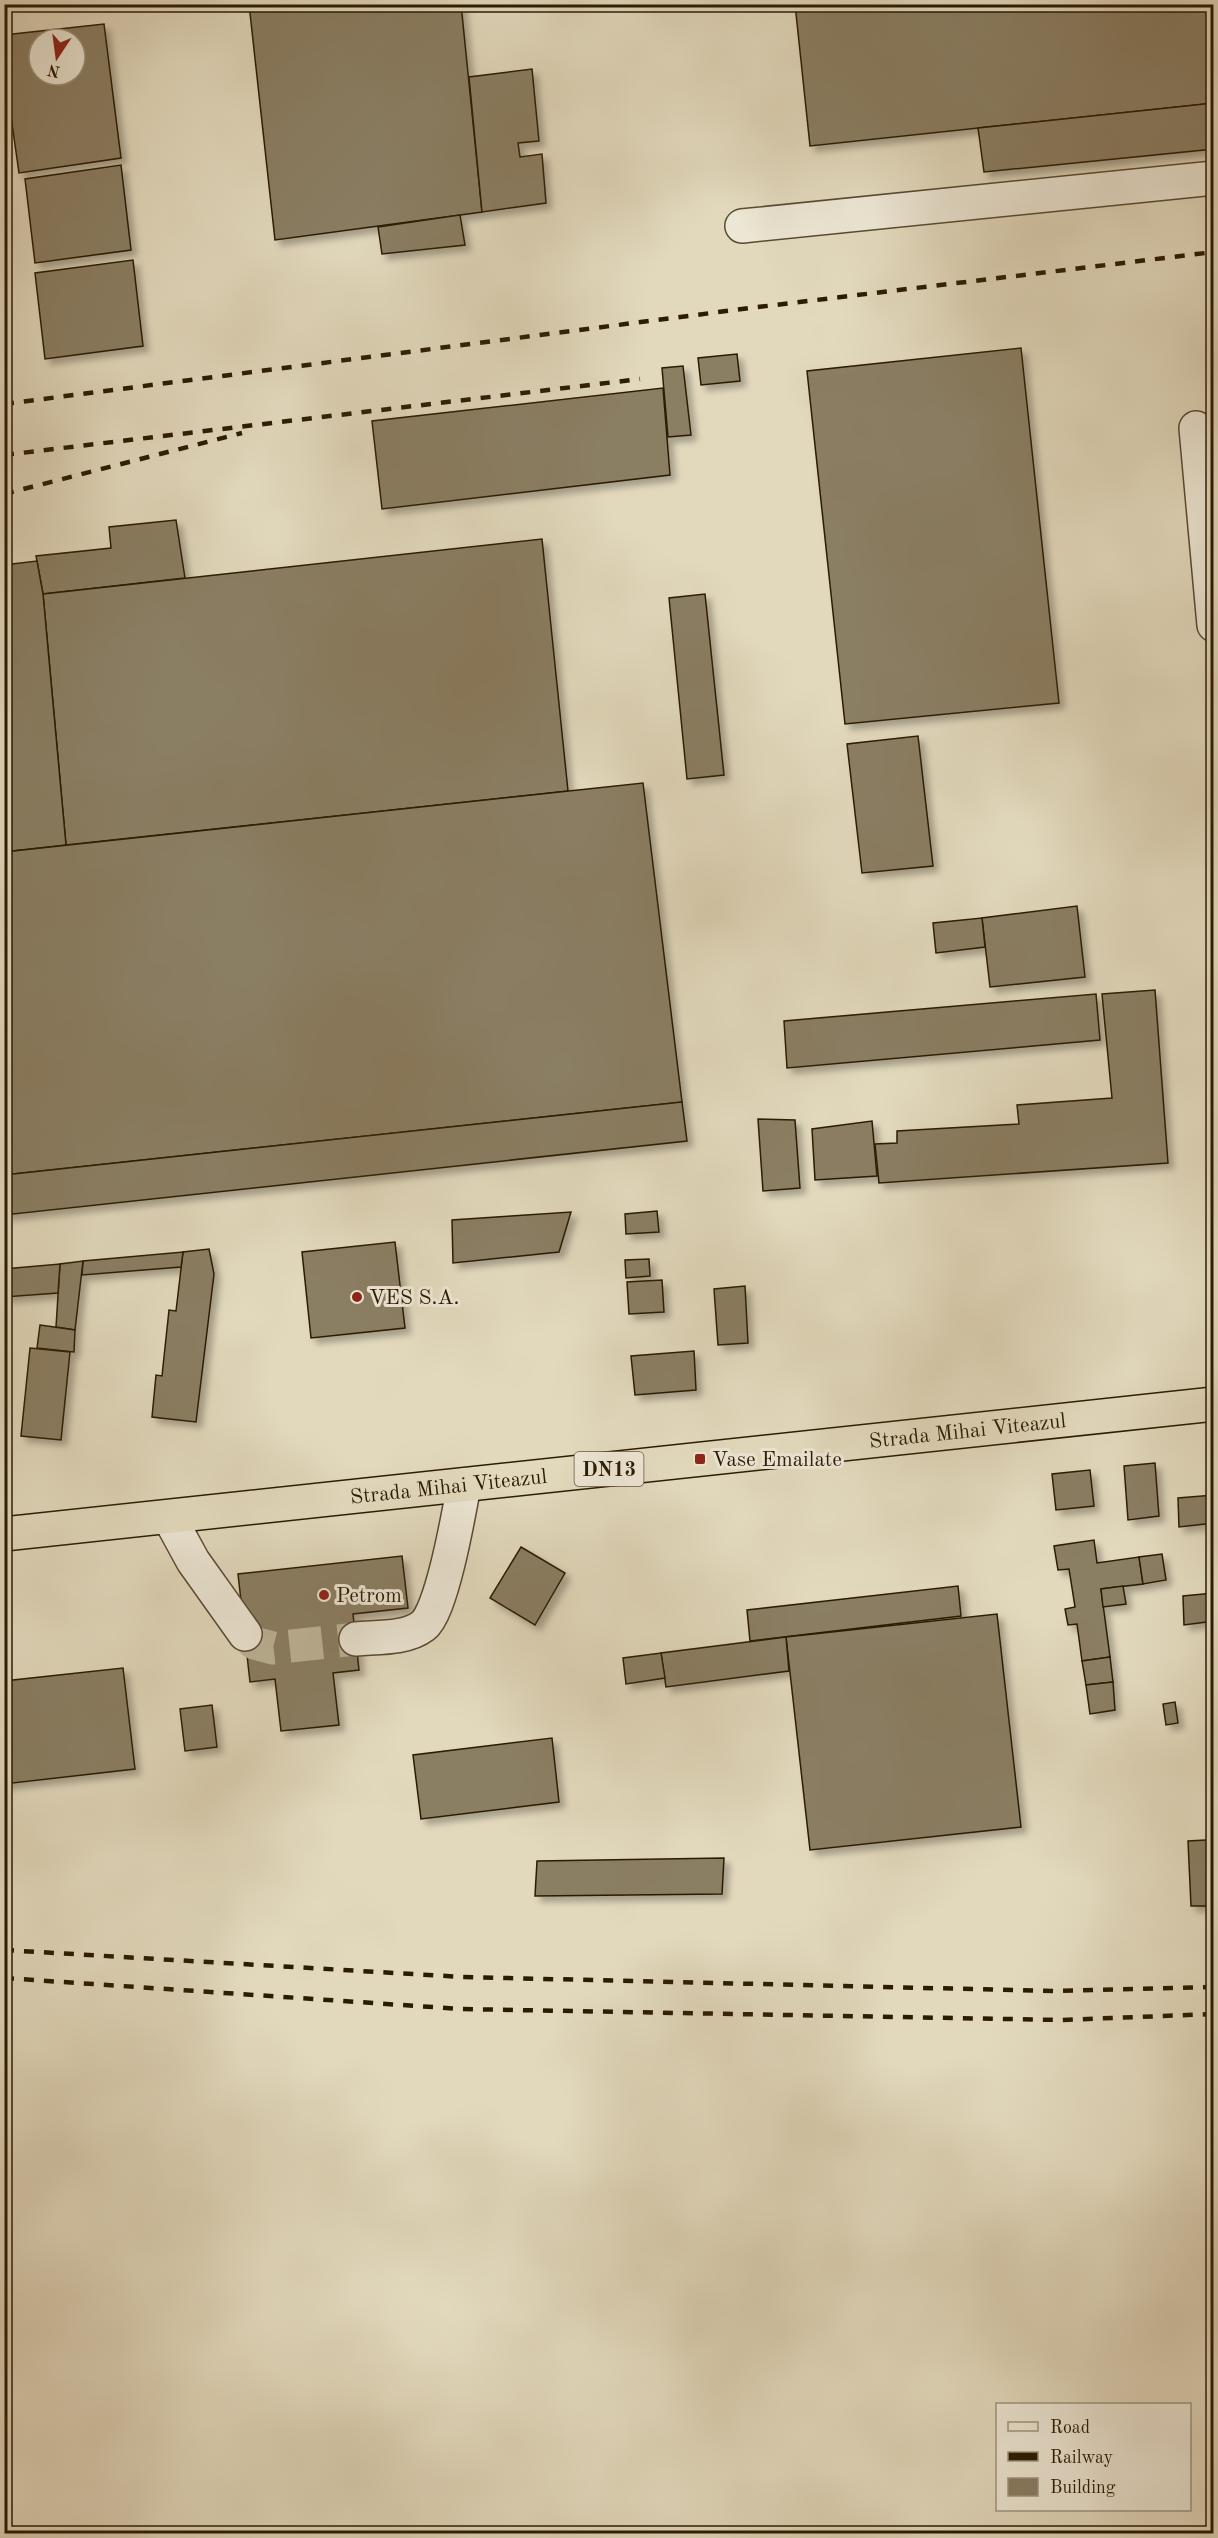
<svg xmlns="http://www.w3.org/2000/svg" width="1218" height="2538" viewBox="0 0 1218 2538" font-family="'Old Standard TT',serif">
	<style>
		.building { fill: #8a7e64; stroke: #2b1b04; stroke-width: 1.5; fill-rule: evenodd; filter: url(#shadow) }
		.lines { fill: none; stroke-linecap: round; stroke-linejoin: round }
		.minor-tunnel { stroke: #bdb398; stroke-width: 33; stroke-dasharray: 33 16; stroke-linecap: butt }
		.minor-casing { stroke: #594a32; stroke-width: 36 }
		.highway-casing { stroke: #2b1b04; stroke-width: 36 }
		.minor { stroke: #ece6d4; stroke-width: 33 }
		.highway { stroke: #e2d9bd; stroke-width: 33 }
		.rail { stroke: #2b1b04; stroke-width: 4.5; stroke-dasharray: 10 10; stroke-linecap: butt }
		.poi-dot { fill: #8f2418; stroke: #ece6d4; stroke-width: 2 }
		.labels { text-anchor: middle; stroke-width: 6; stroke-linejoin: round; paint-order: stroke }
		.shield { fill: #ece6d4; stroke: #655842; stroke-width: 1.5 }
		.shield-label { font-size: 20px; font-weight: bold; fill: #2b1b04 }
		.poi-label { font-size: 21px; fill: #2b1b04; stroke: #ece6d4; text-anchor: start }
		.street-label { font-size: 21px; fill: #2b1b04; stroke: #ece6d4 }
	</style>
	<defs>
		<filter id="shadow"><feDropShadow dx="5.5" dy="5.5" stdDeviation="3" flood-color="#0004"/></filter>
	</defs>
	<rect width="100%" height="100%" fill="#e2d9bd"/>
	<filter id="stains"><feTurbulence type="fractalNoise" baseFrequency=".00333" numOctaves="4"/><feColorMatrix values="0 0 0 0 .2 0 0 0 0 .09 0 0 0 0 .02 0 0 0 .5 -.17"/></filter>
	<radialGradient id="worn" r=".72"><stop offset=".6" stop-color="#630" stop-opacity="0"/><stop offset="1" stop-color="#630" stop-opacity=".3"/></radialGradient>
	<g class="building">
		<polygon points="249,4 461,4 482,212 275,240"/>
		<polygon points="795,4 1214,4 1214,103 810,146"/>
		<path d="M 104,24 L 121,158 L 19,173 L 4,67 L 4,35 ZM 39,39 L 75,39 L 75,75 L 39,75 Z"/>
		<polygon points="532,69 539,141 518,143 520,157 542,154 546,203 482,212 469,77"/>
		<polygon points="1214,103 1214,149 984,172 978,128"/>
		<polygon points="121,165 131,250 35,263 25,179"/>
		<polygon points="460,215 465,245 382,254 378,227"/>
		<polygon points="133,260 143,346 45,359 35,273"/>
		<polygon points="1021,348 1059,703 845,724 807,371"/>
		<polygon points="737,354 740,381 701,385 698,358"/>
		<polygon points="683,366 691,435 668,437 662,368"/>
		<polygon points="663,388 670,475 382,509 372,421"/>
		<polygon points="176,520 185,578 43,594 36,556 111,548 109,527"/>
		<polygon points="542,539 568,791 66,845 43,594"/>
		<polygon points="37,561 43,594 66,845 4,852 4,565"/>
		<polygon points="705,594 724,775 687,779 669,598"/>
		<polygon points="918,736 933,866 862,873 847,744"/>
		<polygon points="643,783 682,1102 4,1175 4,852"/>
		<polygon points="1077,906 1085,977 990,987 982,918"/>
		<polygon points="982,918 985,947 936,953 933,923"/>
		<polygon points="1155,990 1168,1163 879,1183 875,1144 897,1143 897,1131 1019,1124 1017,1105 1112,1098 1102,994"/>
		<polygon points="1096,994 1100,1040 787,1068 784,1021"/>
		<polygon points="682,1102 687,1141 4,1215 4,1175"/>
		<polygon points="758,1119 795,1120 800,1188 763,1191"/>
		<polygon points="872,1121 877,1176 815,1180 812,1129"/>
		<polygon points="657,1211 659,1232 626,1234 625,1214"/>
		<polygon points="571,1212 559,1252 453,1263 452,1220"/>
		<polygon points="395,1242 405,1328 311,1338 302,1252"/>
		<polygon points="209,1249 214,1274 196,1422 152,1417 156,1375 162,1376 169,1310 176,1311 183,1252"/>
		<polygon points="183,1252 181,1267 82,1275 83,1261"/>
		<polygon points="649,1259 650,1276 626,1278 625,1260"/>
		<polygon points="83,1261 75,1330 56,1327 60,1264"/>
		<polygon points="60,1264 58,1293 4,1297 4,1269"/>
		<polygon points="662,1280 664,1312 629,1314 627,1282"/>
		<polygon points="745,1286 748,1343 718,1345 714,1289"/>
		<polygon points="40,1325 75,1330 74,1352 37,1348"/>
		<polygon points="30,1348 70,1352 61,1440 21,1436"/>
		<polygon points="694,1351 696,1390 635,1395 631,1356"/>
		<polygon points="1155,1463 1159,1516 1128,1520 1124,1466"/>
		<polygon points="1090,1470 1094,1506 1056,1510 1052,1474"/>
		<polygon points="1214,1495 1214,1523 1179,1527 1178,1498"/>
		<polygon points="1094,1540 1097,1563 1139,1557 1143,1584 1101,1589 1110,1657 1082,1661 1077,1624 1068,1625 1065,1609 1075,1607 1069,1569 1058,1570 1054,1546"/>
		<polygon points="521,1547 565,1573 535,1625 490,1598"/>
		<polygon points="1162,1554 1166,1580 1143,1584 1139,1557"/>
		<polygon points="402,1556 408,1608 353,1614 359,1670 333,1673 339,1725 281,1731 275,1679 250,1682 238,1574"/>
		<polygon points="958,1586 961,1616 750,1641 747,1610"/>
		<polygon points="1123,1586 1126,1604 1103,1607 1101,1589"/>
		<polygon points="1214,1593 1214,1621 1184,1625 1183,1596"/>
		<polygon points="997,1614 1021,1827 810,1850 786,1637"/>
		<polygon points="786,1637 789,1671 666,1687 661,1653"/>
		<polygon points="661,1653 665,1678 626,1684 623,1658"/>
		<polygon points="1110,1657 1113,1682 1086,1685 1082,1661"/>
		<polygon points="123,1668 135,1769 4,1784 4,1681"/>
		<polygon points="1113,1682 1115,1710 1090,1714 1086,1685"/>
		<polygon points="1175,1702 1178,1723 1166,1725 1163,1704"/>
		<polygon points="212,1705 217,1747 185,1751 180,1709"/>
		<polygon points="552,1738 559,1802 421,1819 413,1755"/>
		<polygon points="1206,1840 1214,1840 1214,1906 1191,1906 1188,1841"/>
		<polygon points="724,1858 722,1894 535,1896 537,1861"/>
	</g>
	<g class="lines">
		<polyline class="minor-tunnel" points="245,1634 254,1643 273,1648 356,1639"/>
		<g class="minor-casing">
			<g id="minor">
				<polyline points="742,226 1214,178"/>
				<polyline points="1196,428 1214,625"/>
				<polyline points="169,1517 193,1561 245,1634"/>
				<path d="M 356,1639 C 377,1637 406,1639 423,1626 C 442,1612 459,1512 464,1485"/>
			</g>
		</g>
		<g class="highway-casing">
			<g id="highway">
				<path id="s1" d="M 4,1534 L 1214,1404"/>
			</g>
		</g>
		<use href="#minor" class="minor"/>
		<use href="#highway" class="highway"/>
		<g class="rail">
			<polyline points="4,404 750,308 1214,252"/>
			<polyline points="4,455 640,379"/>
			<polyline points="4,494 242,433"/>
			<polyline points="4,1950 463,1977 1054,1991 1214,1987"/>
			<polyline points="4,1978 461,2009 1061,2020 1214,2014"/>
		</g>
	</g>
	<g class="poi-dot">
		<circle cx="357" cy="1297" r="6"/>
		<rect x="694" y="1453" width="12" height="12" rx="3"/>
		<circle cx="324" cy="1595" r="6"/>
	</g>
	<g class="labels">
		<rect class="shield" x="574.5" y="1452" width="69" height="34" rx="4.5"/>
		<g class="shield-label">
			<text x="609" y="1476">DN13</text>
		</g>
		<g class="poi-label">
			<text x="369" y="1304">VES S.A.</text>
			<text x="712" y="1466">Vase Emailate</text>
			<text x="336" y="1602">Petrom</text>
		</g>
		<g class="street-label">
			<text dy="7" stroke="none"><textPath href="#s1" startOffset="969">Strada Mihai Viteazul</textPath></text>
			<text dy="7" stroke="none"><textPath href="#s1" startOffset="447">Strada Mihai Viteazul</textPath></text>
		</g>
	</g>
	<rect width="1218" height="2538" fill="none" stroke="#e2d9bd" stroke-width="24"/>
	<rect x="6" y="6" width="1206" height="2526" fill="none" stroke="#2b1b04" stroke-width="3"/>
	<rect x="12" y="12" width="1194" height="2514" fill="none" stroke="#2b1b04" stroke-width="1.5"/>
	<rect x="996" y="2403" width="195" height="108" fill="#ece6d4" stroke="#9f9581" stroke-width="1.5"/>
	<rect x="1008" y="2422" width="30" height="9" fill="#ece6d4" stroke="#9f9581" stroke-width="1.5"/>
	<text x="1050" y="2433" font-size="18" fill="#2b1b04">Road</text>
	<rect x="1008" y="2452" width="30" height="9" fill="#2b1b04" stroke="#9f9581" stroke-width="1.5"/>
	<text x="1050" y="2463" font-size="18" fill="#2b1b04">Railway</text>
	<rect x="1008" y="2478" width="30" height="18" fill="#8a7e64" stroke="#9f9581" stroke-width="1.5"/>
	<text x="1050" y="2493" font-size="18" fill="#2b1b04">Building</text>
	<g transform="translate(57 57) rotate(193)"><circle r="28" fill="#ece6d4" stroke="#9f9581" stroke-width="1.5"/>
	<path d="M0-4.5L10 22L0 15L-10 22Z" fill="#8f2418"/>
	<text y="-9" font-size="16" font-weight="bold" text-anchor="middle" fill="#2b1b04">N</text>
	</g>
	<rect width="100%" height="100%" filter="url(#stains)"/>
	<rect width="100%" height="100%" fill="url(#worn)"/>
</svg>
